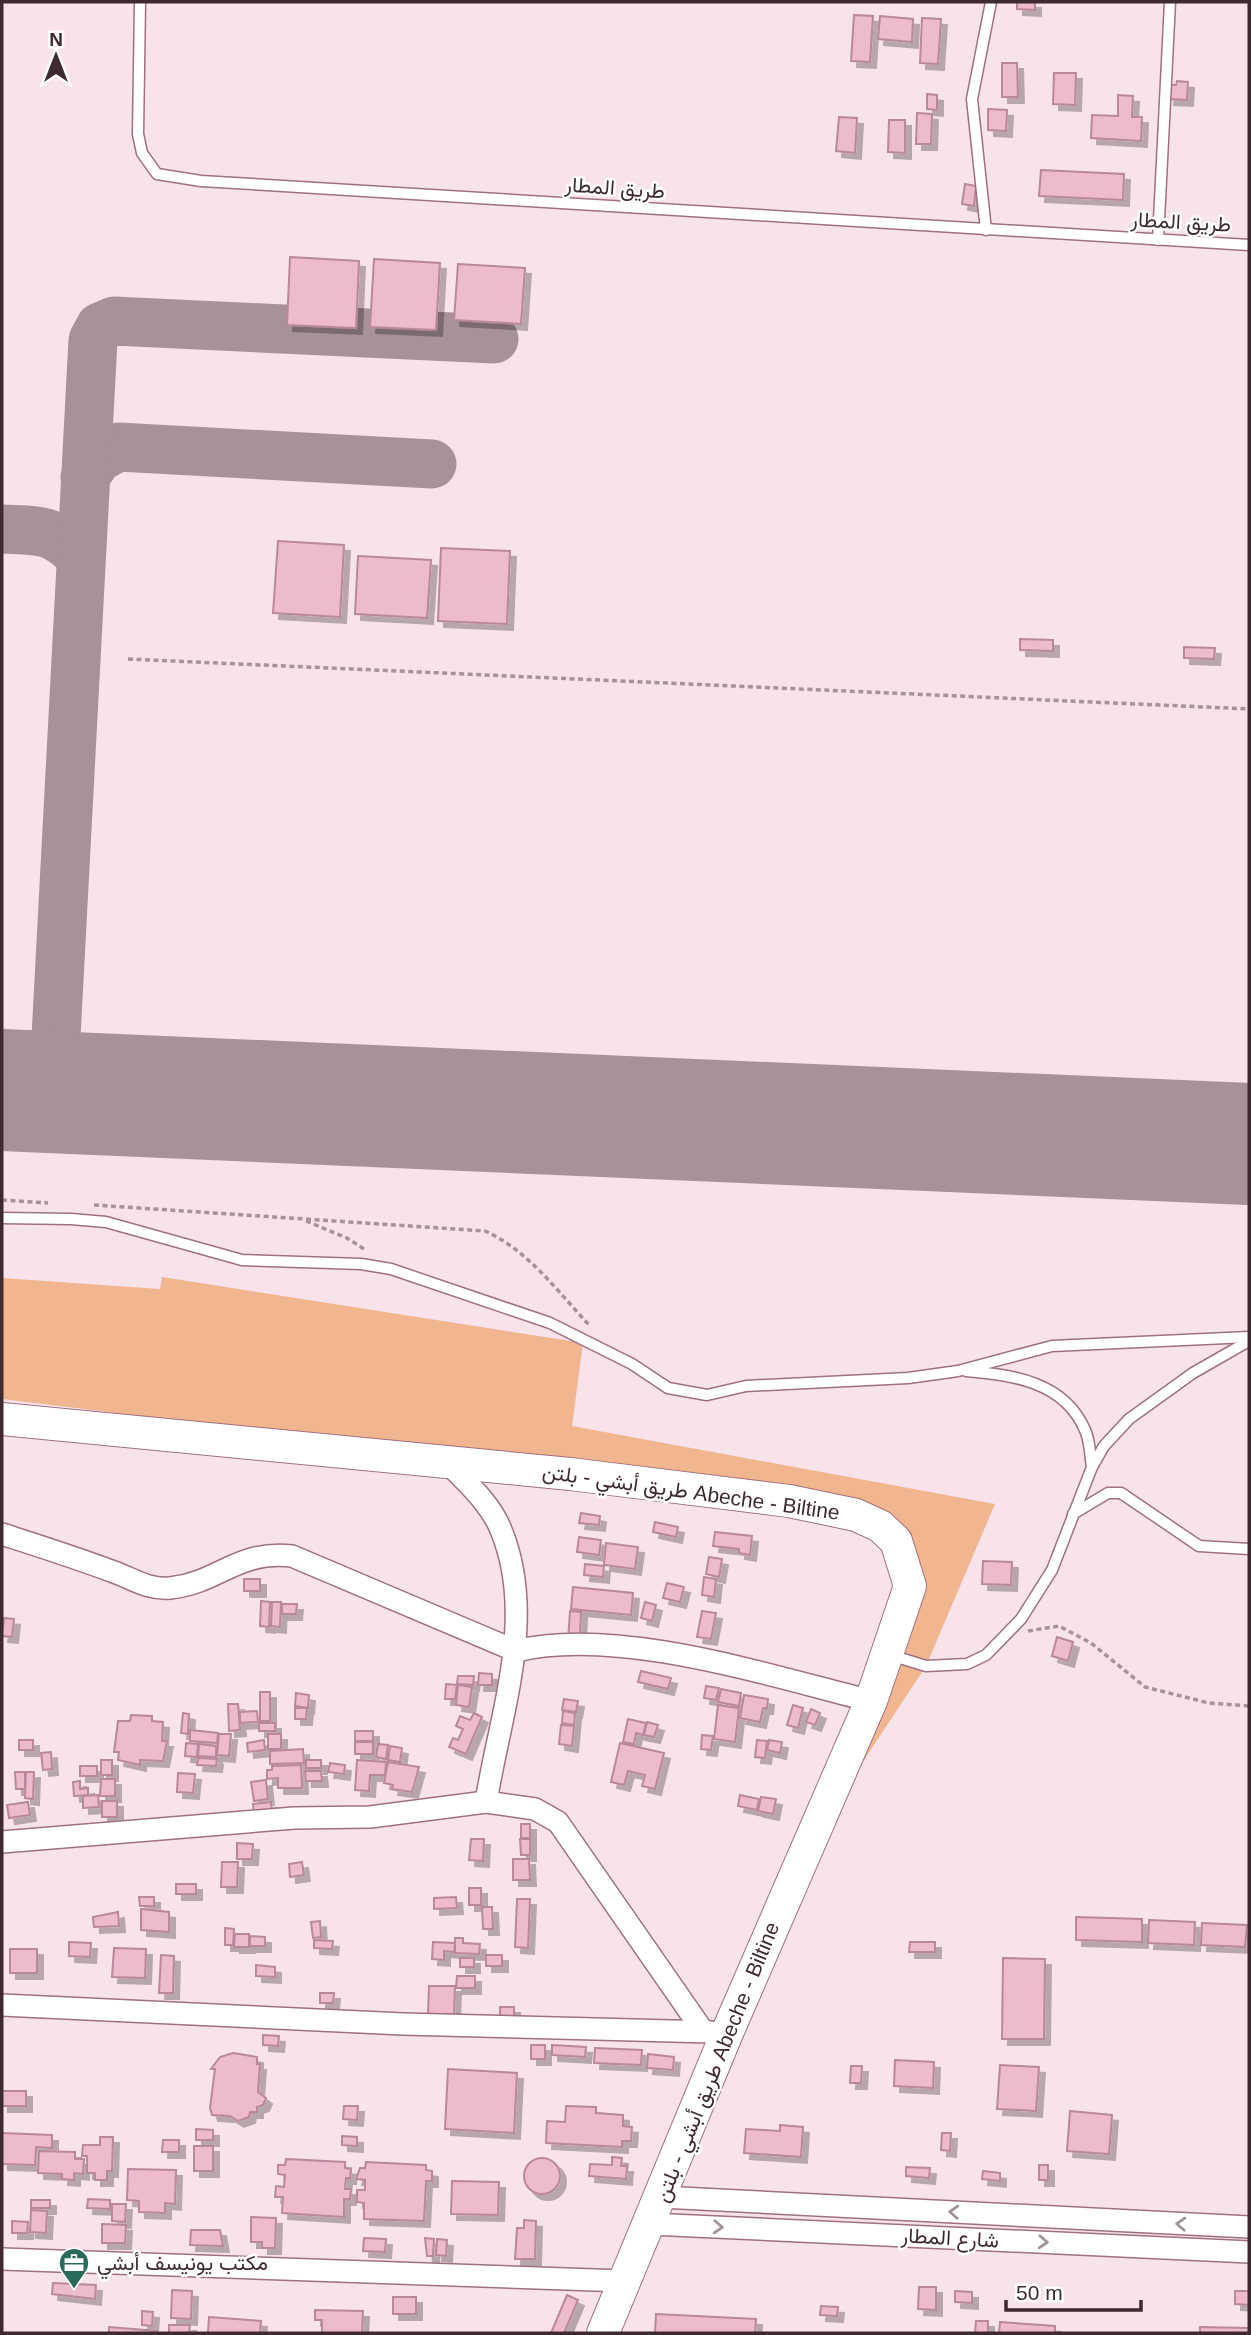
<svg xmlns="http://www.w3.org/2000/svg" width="1251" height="2335" viewBox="0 0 1251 2335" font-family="Helvetica,Vazirmatn,sans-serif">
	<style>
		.green { fill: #f1b58f }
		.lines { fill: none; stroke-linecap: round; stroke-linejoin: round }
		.taxiway { stroke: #a8929a; stroke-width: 49 }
		.runway { stroke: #a8929a; stroke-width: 122 }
		.building { fill: #eebacd; stroke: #b9889b; stroke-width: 2; filter: url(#shadow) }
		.service-casing { stroke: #9f7082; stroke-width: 13 }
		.minor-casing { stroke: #9f7082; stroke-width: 24 }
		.secondary-casing { stroke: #9f7082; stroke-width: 34 }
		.path { stroke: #a7929a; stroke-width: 3.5; stroke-dasharray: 5 3.5; stroke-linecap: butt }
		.service { stroke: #fff; stroke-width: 10 }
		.minor { stroke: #fff; stroke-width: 21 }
		.secondary { stroke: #fff; stroke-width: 32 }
		.oneway { stroke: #9f9498 }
		.labels { text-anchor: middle; stroke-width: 5; stroke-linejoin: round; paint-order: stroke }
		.street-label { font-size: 21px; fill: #3f2a32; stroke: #fff }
		.poi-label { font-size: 21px; fill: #3f2a32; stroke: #fff; text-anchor: start }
	</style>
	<defs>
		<filter id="shadow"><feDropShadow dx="6" dy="6" stdDeviation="0" flood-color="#0004"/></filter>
	</defs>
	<rect width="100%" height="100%" fill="#f9e3eb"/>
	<polygon class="green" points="162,1277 583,1343 572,1426 995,1504 926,1666 770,1903 904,1588 903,1552 847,1513 314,1437 2,1399 2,1278 160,1289"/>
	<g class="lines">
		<g class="taxiway">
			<polyline points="85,477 98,458 118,447 432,464"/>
			<path d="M 2,529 C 41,531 52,528 81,557"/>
			<polyline points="53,1093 93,340 100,327 114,321 494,339"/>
		</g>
		<polyline class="runway" points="2,1090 1249,1144"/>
	</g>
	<g class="building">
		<polygon points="1017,2 1035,2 1035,10 1017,9"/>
		<polygon points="854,15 873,16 870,62 851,61"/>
		<polygon points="880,16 913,19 912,42 878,39"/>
		<polygon points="922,18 941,19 938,64 920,63"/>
		<polygon points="1002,63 1017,63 1018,97 1002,97"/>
		<polygon points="1054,73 1076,73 1075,105 1053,104"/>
		<polygon points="1177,81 1188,82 1187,100 1168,99 1169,85 1176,85"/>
		<polygon points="927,94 937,95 937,110 927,109"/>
		<polygon points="1118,95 1133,96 1132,117 1142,117 1141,141 1091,138 1092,115 1118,116"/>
		<polygon points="988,109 1007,110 1006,131 988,130"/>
		<polygon points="917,113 932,114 931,144 916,144"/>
		<polygon points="839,117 857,118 855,153 836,151"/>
		<polygon points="889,120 905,120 905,153 888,152"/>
		<polygon points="1041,170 1124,174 1123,200 1039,196"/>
		<polygon points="965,184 976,186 974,206 962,204"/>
		<polygon points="290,257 359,261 356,328 287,325"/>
		<polygon points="374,259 440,263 436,330 370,327"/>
		<polygon points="458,264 525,268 521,324 454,320"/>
		<polygon points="278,541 344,545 340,617 273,613"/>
		<polygon points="441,548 510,551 507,624 438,621"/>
		<polygon points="358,556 431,560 427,618 355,614"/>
		<polygon points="1020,639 1053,640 1053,651 1020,650"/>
		<polygon points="1184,647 1215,648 1214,659 1184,658"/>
		<polygon points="581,1513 600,1516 599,1525 579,1523"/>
		<polygon points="655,1522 678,1527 676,1537 653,1532"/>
		<polygon points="715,1532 752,1536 750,1555 739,1553 739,1549 713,1546"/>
		<polygon points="579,1537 601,1540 599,1555 577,1552"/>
		<polygon points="606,1543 638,1547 635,1569 604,1565"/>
		<polygon points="709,1557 722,1559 719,1577 706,1574"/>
		<polygon points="983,1561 1012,1562 1011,1585 982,1584"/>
		<polygon points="585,1564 604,1566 603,1577 584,1575"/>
		<polygon points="704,1577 716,1579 714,1597 702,1595"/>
		<rect x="244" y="1579" width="16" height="12"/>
		<polygon points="667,1583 684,1587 680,1602 663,1598"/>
		<polygon points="573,1587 633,1593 631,1615 571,1609"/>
		<polygon points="261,1601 270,1602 269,1627 260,1626"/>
		<polygon points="272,1602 281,1602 280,1627 271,1626"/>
		<polygon points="645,1602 656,1605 652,1621 641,1618"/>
		<polygon points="282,1604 297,1604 296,1614 282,1614"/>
		<polygon points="570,1611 581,1612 580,1634 597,1635 568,1641"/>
		<polygon points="702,1611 716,1613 711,1639 697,1637"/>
		<polygon points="4,1618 14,1619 12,1637 2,1636"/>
		<polygon points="1057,1637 1073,1642 1068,1661 1052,1656"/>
		<polygon points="641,1671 671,1678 668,1689 638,1682"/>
		<polygon points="479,1673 492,1674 492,1685 478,1685"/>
		<polygon points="458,1676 474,1676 473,1685 457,1684"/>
		<polygon points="446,1684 457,1685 455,1699 445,1699"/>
		<polygon points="458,1685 472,1687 469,1707 456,1705"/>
		<polygon points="706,1686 719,1688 716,1700 704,1698"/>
		<polygon points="721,1689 741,1693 739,1706 718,1702"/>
		<rect x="260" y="1692" width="10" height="29"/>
		<polygon points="296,1693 309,1695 308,1708 295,1706"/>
		<polygon points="744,1695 768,1699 767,1708 763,1708 760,1722 740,1718"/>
		<polygon points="564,1699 578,1701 576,1712 562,1710"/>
		<polygon points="228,1704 238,1704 240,1730 229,1731"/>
		<polygon points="718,1705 739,1708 735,1742 714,1739"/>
		<polygon points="793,1705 803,1708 798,1728 787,1725"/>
		<polygon points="295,1708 307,1708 306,1719 295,1719"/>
		<polygon points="811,1709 820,1713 815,1725 806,1722"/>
		<polygon points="257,1711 258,1722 240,1723 240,1712"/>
		<polygon points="563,1711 575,1713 574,1725 562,1723"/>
		<polygon points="183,1713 189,1714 188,1734 181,1733"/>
		<polygon points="474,1713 482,1717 466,1754 449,1747 453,1738 458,1740 463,1729 456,1726 460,1716 470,1720"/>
		<polygon points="131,1715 152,1716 152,1721 163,1722 162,1741 167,1741 163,1761 140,1760 140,1765 118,1760 119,1752 114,1752 118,1721 130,1721"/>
		<polygon points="628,1719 646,1723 643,1735 636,1733 634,1744 623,1742"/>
		<polygon points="647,1722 658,1725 654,1737 644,1735"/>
		<rect x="259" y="1723" width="16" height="8"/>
		<polygon points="561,1725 574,1726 572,1746 559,1744"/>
		<polygon points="190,1730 218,1733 217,1743 190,1741"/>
		<rect x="355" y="1731" width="18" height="10"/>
		<polygon points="219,1734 231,1734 229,1756 217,1755"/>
		<rect x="268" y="1734" width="13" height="15"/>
		<polygon points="702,1735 713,1736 711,1750 701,1749"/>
		<rect x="19" y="1740" width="14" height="10"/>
		<polygon points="264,1740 265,1750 248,1752 247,1743"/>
		<polygon points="757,1740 767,1741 765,1758 755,1757"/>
		<polygon points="769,1740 782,1742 780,1753 767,1750"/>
		<rect x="355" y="1742" width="18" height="12"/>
		<polygon points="186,1743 198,1744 197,1757 185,1756"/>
		<polygon points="620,1743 664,1753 655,1789 642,1786 645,1775 628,1771 624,1785 611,1782"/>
		<polygon points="199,1744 216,1746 216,1757 198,1756"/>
		<polygon points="378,1744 388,1745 386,1759 376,1757"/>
		<polygon points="390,1746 402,1748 400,1762 388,1760"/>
		<polygon points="303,1749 304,1763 270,1764 270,1751"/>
		<polygon points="51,1752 52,1769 43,1770 41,1753"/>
		<polygon points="198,1758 217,1759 216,1766 197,1765"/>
		<rect x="101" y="1760" width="11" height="15"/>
		<rect x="306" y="1760" width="15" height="8"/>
		<polygon points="357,1760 386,1762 385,1775 370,1775 369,1791 355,1790"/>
		<polygon points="388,1762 419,1767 412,1792 392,1789 393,1785 384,1783"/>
		<polygon points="330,1763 345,1765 344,1774 328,1772"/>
		<polygon points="301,1765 302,1788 278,1788 278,1778 267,1779 267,1770 272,1770 272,1766"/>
		<rect x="80" y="1766" width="17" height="10"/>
		<polygon points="305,1771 321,1771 322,1781 306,1781"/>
		<polygon points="15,1772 25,1772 25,1789 16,1789"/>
		<polygon points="26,1772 34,1772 33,1799 25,1798"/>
		<polygon points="178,1773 195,1774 193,1793 177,1792"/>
		<polygon points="101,1779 115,1779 115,1796 100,1796"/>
		<polygon points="266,1780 268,1799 254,1801 251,1782"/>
		<polygon points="80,1781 80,1789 88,1788 88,1795 74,1796 73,1782"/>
		<polygon points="98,1795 99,1807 83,1808 83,1796"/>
		<polygon points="740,1795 759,1799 757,1810 738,1806"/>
		<polygon points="761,1797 776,1799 773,1814 758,1811"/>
		<rect x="102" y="1801" width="15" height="16"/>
		<polygon points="28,1802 30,1815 9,1818 7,1805"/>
		<polygon points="271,1802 272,1812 254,1814 253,1804"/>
		<rect x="521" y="1824" width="9" height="14"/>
		<polygon points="471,1839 484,1839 483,1861 469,1860"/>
		<polygon points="520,1839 530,1839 530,1855 521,1855"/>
		<polygon points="237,1843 253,1844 252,1859 237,1859"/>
		<polygon points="513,1859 529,1859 530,1880 513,1880"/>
		<polygon points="222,1862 238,1862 237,1887 221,1887"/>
		<polygon points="302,1862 304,1875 290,1877 289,1864"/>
		<rect x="176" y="1884" width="20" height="10"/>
		<rect x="469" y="1888" width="12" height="17"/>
		<polygon points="139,1897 154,1897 154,1906 140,1906"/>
		<polygon points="456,1897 457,1908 434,1909 434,1898"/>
		<polygon points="517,1899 530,1899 528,1948 515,1947"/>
		<polygon points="482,1907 492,1907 493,1929 483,1929"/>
		<polygon points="141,1909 169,1912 169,1932 141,1930"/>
		<polygon points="118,1912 119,1926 94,1927 93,1917"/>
		<polygon points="1076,1917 1142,1919 1142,1942 1076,1940"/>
		<polygon points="1149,1920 1195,1922 1194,1945 1148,1943"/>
		<polygon points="320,1921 321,1937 313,1938 311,1922"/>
		<polygon points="1202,1923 1247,1925 1245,1947 1201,1945"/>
		<polygon points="225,1928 234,1929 233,1945 225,1945"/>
		<polygon points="235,1934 249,1934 249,1947 234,1947"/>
		<polygon points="250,1936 265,1937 265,1946 250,1946"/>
		<polygon points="455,1938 463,1938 463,1943 480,1944 479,1954 455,1953"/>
		<polygon points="314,1940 333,1941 332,1949 314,1948"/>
		<polygon points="69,1942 91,1943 90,1957 69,1956"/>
		<polygon points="433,1942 455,1943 454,1952 444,1951 444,1960 432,1959"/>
		<polygon points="910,1942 935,1942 935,1952 909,1952"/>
		<polygon points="114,1948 146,1949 145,1978 112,1977"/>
		<rect x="10" y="1949" width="27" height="24"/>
		<polygon points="161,1955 174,1956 173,1993 159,1993"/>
		<rect x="486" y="1955" width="16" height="11"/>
		<rect x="460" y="1958" width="14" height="9"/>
		<polygon points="1003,1958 1045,1959 1044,2039 1002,2039"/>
		<polygon points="256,1965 275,1967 275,1977 256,1976"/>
		<polygon points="457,1976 475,1976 475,1988 456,1988"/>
		<polygon points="429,1986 455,1986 454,2014 428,2014"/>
		<polygon points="320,1993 334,1993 333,2003 320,2003"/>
		<rect x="500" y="2007" width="14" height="9"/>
		<polygon points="263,2035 279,2036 278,2046 263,2045"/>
		<rect x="531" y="2045" width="14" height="14"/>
		<polygon points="552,2045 586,2047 585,2057 552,2055"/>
		<polygon points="595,2048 642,2050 641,2065 594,2063"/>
		<polygon points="233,2053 257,2057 257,2064 260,2064 258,2092 266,2098 263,2105 257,2107 257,2112 250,2112 249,2117 238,2121 230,2116 212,2115 210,2108 215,2069 211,2069 220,2057"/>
		<polygon points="648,2054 674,2057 673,2070 647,2068"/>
		<polygon points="895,2060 934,2062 933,2088 894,2086"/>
		<polygon points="1000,2065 1039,2067 1036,2111 997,2109"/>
		<polygon points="851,2066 862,2066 861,2083 850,2083"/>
		<polygon points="448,2069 517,2073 514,2133 445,2129"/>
		<rect x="2" y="2091" width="24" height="15"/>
		<polygon points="344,2106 358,2106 357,2120 343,2119"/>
		<polygon points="566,2106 596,2107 596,2113 623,2115 623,2126 632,2127 631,2141 622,2141 622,2147 546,2143 547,2121 565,2122"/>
		<polygon points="1070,2111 1112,2115 1109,2154 1067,2151"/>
		<polygon points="780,2125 803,2127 801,2157 744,2153 746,2129 780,2131"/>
		<polygon points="196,2129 213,2130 213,2140 196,2140"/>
		<polygon points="2,2133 52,2135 52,2148 36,2147 35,2165 2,2164"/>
		<polygon points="942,2133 951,2133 950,2151 941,2150"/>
		<polygon points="342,2136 357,2137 357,2146 342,2145"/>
		<polygon points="100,2137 113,2137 112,2171 107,2171 107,2180 95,2180 95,2173 87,2173 87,2156 82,2156 83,2145 100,2145"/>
		<polygon points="163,2140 179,2140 179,2152 162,2152"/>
		<rect x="194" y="2146" width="19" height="25"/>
		<polygon points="39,2151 75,2152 75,2159 84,2159 83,2174 74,2173 74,2180 62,2179 62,2174 38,2173"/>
		<polygon points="612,2157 622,2158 621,2166 627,2166 626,2179 589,2176 590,2164 612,2165"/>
		<circle cx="542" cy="2176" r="18"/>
		<polygon points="286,2159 345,2162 345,2168 351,2169 350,2178 346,2178 345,2189 351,2189 350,2199 344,2199 344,2217 282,2213 283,2197 275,2197 276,2186 284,2187 285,2175 278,2174 278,2165 285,2165"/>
		<polygon points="366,2162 426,2165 426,2170 432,2171 432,2181 426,2181 424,2221 364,2219 364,2203 357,2202 357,2190 365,2190 365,2180 356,2179 360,2168 365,2168"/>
		<rect x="1039" y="2165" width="9" height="15"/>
		<polygon points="906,2167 930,2168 929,2178 906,2176"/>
		<polygon points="128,2169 176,2170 175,2204 165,2203 165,2213 139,2212 139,2201 127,2200"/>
		<polygon points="983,2171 1000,2173 1000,2181 982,2179"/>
		<polygon points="452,2181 499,2182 498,2215 451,2214"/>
		<polygon points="88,2199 110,2200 110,2209 87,2208"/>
		<rect x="31" y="2200" width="19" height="8"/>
		<polygon points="112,2204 126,2204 125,2222 112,2221"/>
		<polygon points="31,2210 47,2211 46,2233 30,2232"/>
		<polygon points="251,2217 276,2218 275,2248 262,2248 262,2242 251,2242"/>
		<polygon points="524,2220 536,2221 535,2259 515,2259 517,2228 524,2228"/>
		<polygon points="12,2221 28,2222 27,2233 12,2233"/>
		<polygon points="102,2224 126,2225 125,2243 102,2243"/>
		<polygon points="191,2230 220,2230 223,2246 190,2245"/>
		<polygon points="364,2238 386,2239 385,2252 363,2251"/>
		<polygon points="425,2238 434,2239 433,2256 427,2256"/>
		<polygon points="437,2239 447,2240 446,2256 436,2255"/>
		<polygon points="53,2283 96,2285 95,2299 52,2294"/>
		<polygon points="919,2287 936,2287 936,2310 918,2309"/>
		<polygon points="172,2290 192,2291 191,2319 171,2318"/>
		<polygon points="955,2291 972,2292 972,2303 955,2302"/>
		<polygon points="1235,2291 1249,2291 1249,2305 1235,2304"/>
		<polygon points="567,2295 578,2300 564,2333 551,2333"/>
		<rect x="393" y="2297" width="23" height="17"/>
		<polygon points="821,2306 838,2307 837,2316 820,2315"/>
		<polygon points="315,2310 363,2311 362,2333 322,2333 322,2320 315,2320"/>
		<polygon points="142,2311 153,2312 152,2326 142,2325"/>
		<polygon points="656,2314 756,2319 755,2333 655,2333"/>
		<polygon points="209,2317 261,2321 260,2333 208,2333"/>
		<polygon points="976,2321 988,2321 988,2332 997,2333 975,2333"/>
		<polygon points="1000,2322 1055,2326 1055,2333 999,2333"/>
		<polygon points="169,2325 190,2325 189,2333 169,2333"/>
		<polygon points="109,2327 157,2331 157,2333 109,2333"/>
		<polygon points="1200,2327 1249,2328 1249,2333 1200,2333"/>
	</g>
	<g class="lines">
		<g class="service-casing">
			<g id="service">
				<polyline points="140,2 138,134 142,153 157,174 201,181 1249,245"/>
				<polyline points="986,230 972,99 991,2"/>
				<polyline points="1158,240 1170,2"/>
				<polyline points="2,1218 71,1219 106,1222 242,1260 361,1264 391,1269 550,1323 632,1364 668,1388 707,1395 746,1386 908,1378 958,1371 1052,1346 1249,1337"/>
				<path d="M 966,1371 C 1012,1375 1064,1381 1085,1430 C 1090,1440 1090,1455 1092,1467"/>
				<polyline points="1073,1514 1108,1493 1121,1493 1199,1546 1249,1549"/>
				<polyline points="890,1655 926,1666 967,1664 986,1655 1021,1619 1052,1570 1092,1467 1104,1446 1129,1419 1193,1373 1249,1341"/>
			</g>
		</g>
		<g class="minor-casing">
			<g id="minor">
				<path d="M 448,1463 C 467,1483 491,1504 501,1530 C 537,1617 500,1714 486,1802"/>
				<path d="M 2,1534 C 39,1546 77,1558 114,1572 C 133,1579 149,1590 170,1588 C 219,1583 236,1550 292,1556 L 516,1651 C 617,1626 770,1676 871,1701"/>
				<polyline points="2,1842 294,1818 370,1817 486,1802 535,1809 558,1822 703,2031"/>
				<polyline points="2,2005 403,2024 711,2032"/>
				<polyline points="661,2197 1249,2227"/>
				<polyline points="650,2224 1249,2252"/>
				<polyline points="2,2259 624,2281"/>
			</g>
		</g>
		<g class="secondary-casing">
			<polyline id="secondary" points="2,1419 570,1474 789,1501 856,1515 880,1526 896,1541 910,1586 871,1701 727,2033 603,2333"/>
		</g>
		<g class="path">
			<polyline points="128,659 1249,709"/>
			<polyline points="2,1200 48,1203"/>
			<path d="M 94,1205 L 485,1231 C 528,1250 558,1292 590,1326"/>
			<polyline points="306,1221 347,1238 364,1249"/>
			<polyline points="1028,1631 1059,1626 1091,1643 1145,1687 1209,1703 1249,1706"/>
		</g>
		<use href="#service" class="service"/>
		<use href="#minor" class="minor"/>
		<use href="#secondary" class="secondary"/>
	</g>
	<defs><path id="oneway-chevron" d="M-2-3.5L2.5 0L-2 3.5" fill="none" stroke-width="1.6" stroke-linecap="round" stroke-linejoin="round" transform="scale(1.75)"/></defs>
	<g class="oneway">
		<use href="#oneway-chevron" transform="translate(954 2212) rotate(-177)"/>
		<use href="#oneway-chevron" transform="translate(1181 2224) rotate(-177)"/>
		<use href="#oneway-chevron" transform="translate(718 2227) rotate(3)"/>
		<use href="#oneway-chevron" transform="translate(1043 2242) rotate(3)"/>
	</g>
	<defs>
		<g id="office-pin" transform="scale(1.575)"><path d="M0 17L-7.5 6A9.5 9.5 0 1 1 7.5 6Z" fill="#296b5a" stroke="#fff"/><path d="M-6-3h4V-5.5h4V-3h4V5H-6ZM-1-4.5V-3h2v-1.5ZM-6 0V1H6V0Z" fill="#fff"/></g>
	</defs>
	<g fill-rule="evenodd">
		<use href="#office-pin" x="74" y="2263"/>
	</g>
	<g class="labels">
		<g class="street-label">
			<text transform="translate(615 188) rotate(4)" y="7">طريق المطار</text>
			<text transform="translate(1181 222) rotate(3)" y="7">طريق المطار</text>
			<text transform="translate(691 1492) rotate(8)" y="7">طريق أبشي - بلتن Abeche - Biltine</text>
			<text transform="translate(717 2062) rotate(-68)" y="7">طريق أبشي - بلتن Abeche - Biltine</text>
			<text transform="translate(950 2238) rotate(3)" y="7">شارع المطار</text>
		</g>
		<g class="poi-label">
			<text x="97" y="2270">مكتب يونيسف أبشي</text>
		</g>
	</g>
	<rect width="1251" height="2335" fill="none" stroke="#3f2a32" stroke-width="7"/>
	<g transform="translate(56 56)" stroke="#ffffff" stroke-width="5" paint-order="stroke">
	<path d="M0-5L12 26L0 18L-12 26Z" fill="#3f2a32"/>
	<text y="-10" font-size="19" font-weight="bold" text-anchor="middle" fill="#3f2a32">N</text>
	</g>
	<path d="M1006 2300v10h135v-10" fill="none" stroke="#3f2a32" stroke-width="3.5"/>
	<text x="1016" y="2300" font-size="21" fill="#3f2a32" stroke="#ffffff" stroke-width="5" paint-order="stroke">50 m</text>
</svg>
